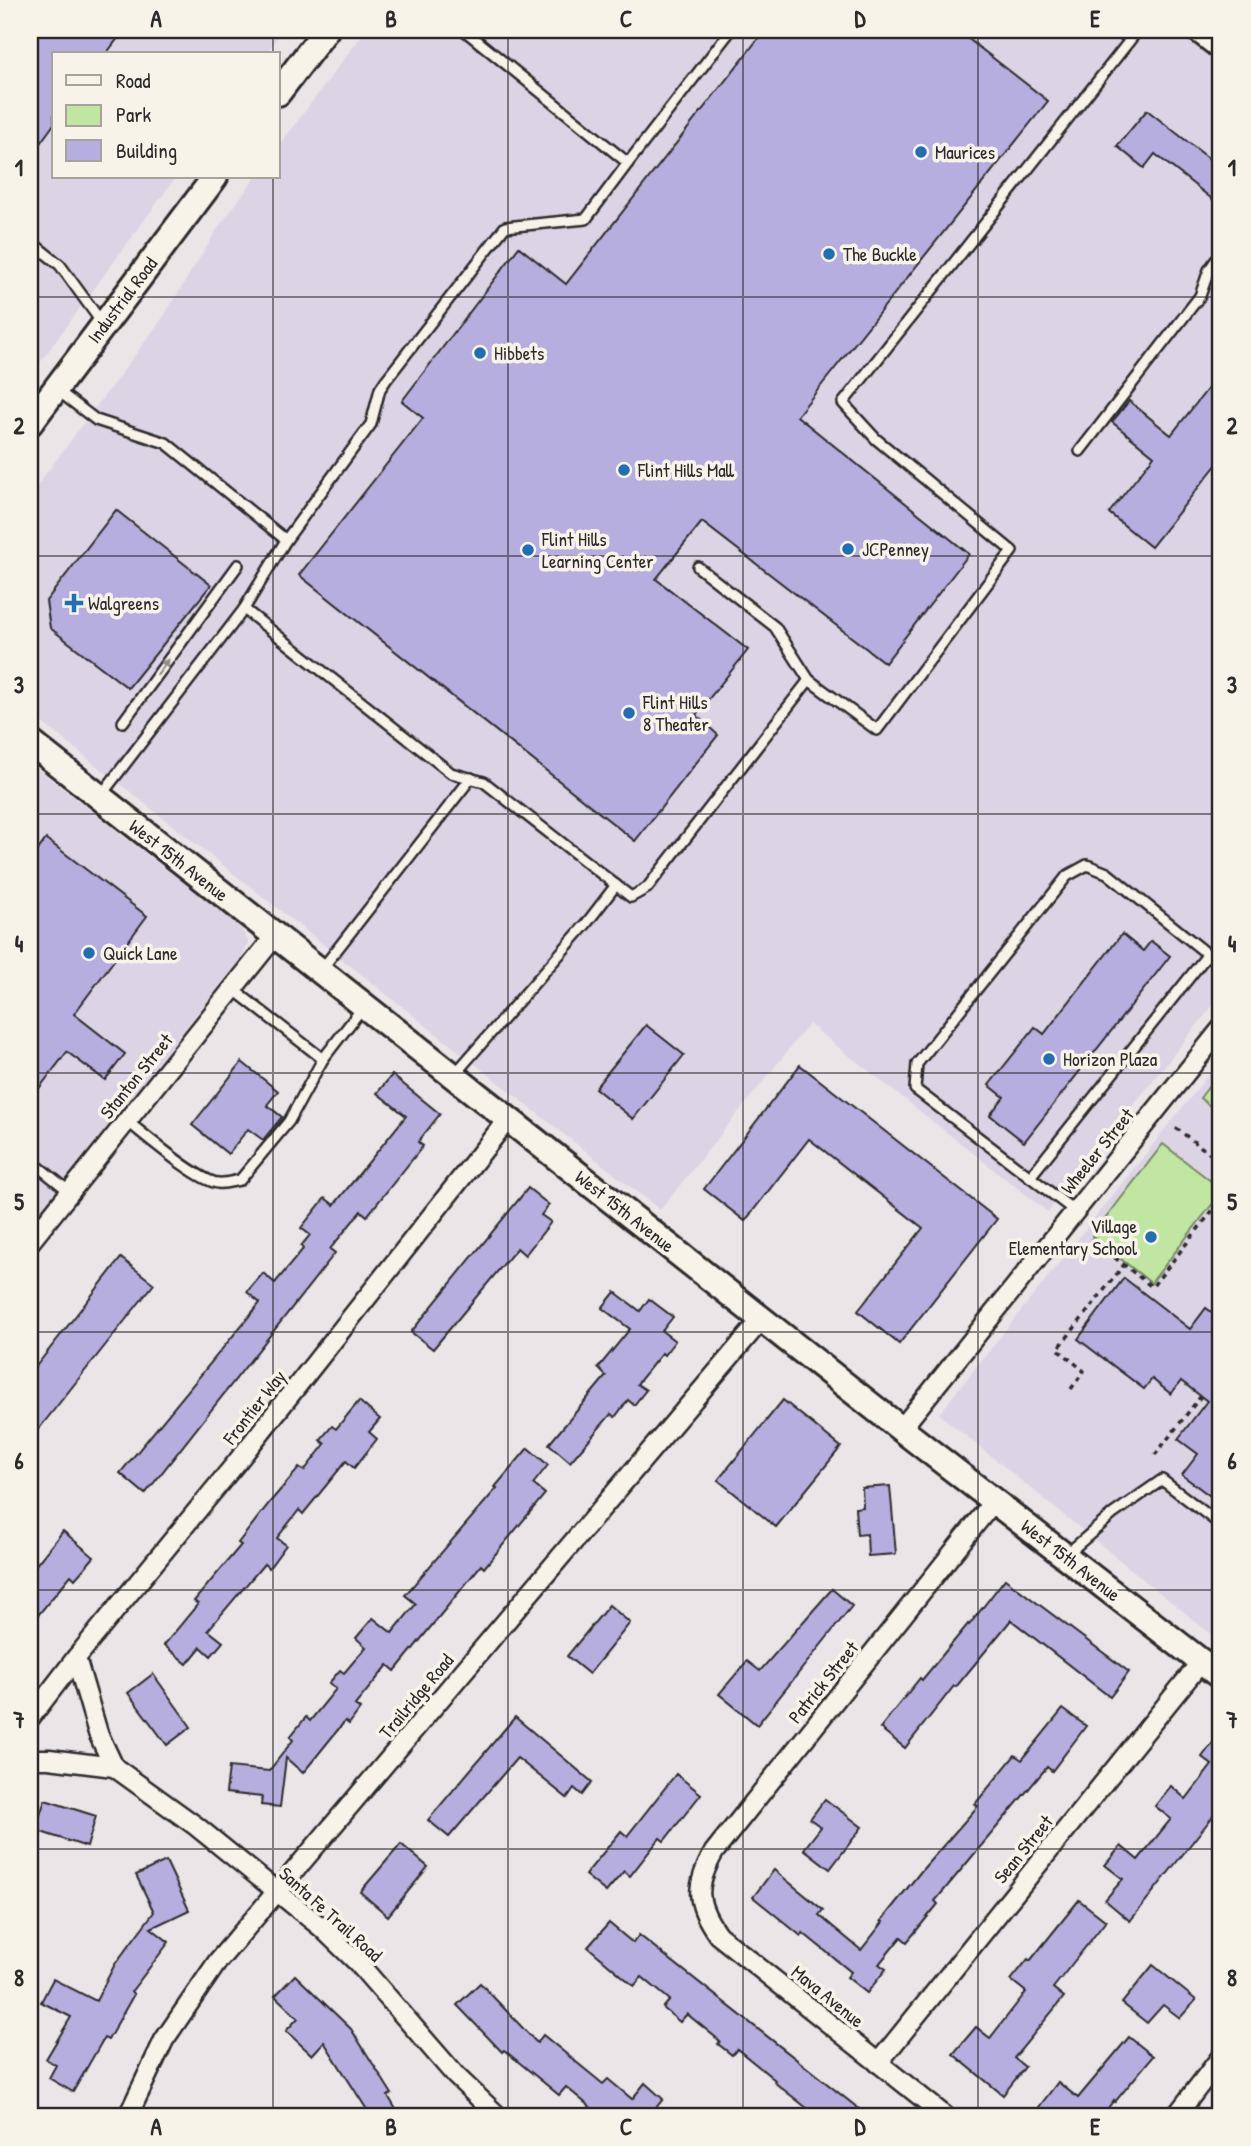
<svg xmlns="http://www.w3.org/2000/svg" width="1251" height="2146" viewBox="0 0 1251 2146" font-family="'Patrick Hand',sans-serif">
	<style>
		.built { fill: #dbd4e4 }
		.green { fill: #c0e6a1; stroke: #768866; stroke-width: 2 }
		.building { fill: #b7aee0; stroke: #2b2b2b; stroke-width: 2 }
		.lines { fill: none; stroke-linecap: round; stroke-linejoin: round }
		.lane-casing { stroke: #2b2b2b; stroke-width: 14 }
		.street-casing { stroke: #2b2b2b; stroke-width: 23 }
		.secondary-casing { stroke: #2b2b2b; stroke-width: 30 }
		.path { stroke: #2b2b2b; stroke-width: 3.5; stroke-dasharray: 5 5; stroke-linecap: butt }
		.lane { stroke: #f7f3e8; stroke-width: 9 }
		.street { stroke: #f7f3e8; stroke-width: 18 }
		.secondary { stroke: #f7f3e8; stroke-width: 24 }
		.oneway { fill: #918f8a }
		.grid { fill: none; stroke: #2b2b2b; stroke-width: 2; stroke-opacity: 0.55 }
		.poi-dot { fill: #1f6fb2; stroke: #f7f3e8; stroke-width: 2.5 }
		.labels { text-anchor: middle; stroke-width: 7; stroke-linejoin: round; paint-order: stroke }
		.poi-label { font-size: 19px; fill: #2b2b2b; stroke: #f7f3e8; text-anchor: start }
		.street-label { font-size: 19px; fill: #2b2b2b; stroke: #f7f3e8 }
		.neatline { fill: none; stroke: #2b2b2b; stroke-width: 2.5 }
		.grid-label { font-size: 23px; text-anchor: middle; font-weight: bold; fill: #2b2b2b }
	</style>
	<rect width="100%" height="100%" fill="#eae5e6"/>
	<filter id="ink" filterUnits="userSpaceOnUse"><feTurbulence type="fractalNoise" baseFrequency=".0143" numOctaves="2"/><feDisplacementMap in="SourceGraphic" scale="14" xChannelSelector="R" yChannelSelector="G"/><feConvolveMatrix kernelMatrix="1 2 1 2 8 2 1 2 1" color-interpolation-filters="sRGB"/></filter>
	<g filter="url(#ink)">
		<g class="built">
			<polygon points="30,30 283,30 266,54 54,54 54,177 176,177 30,376"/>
			<polygon points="366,30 1186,30 1221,58 1221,995 1048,1212 809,1024 660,1210 30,713 30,495 162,319 220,225 256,177 278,177 278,147"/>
			<polygon points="30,763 240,927 248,942 243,956 30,1223"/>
			<polygon points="1221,1059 1221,1642 939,1414"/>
		</g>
		<g class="green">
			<polygon points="1221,1070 1221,1115 1200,1098"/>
			<polygon points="1163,1144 1221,1189 1221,1193 1151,1283 1092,1236"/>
		</g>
		<g class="building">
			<polygon points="30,30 124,30 106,54 54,54 54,124 30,157"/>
			<polygon points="765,30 957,30 1048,101 797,416 969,554 885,663 702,522 656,579 748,650 696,715 718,735 635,841 299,575 423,418 402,401 519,247 566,284"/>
			<polygon points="1147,110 1221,168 1221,206 1155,154 1144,168 1117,146"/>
			<polygon points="1221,372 1221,459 1151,547 1109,513 1154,456 1112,422 1129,401 1171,435"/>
			<polygon points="116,510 211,585 128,688 50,628 46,601"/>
			<polygon points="46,839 147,916 74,1014 125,1054 105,1080 67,1052 30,1100 30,861"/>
			<polygon points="1122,934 1143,951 1151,941 1170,956 1024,1142 990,1115 1004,1097 989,1085 1035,1027 1044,1034"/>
			<polygon points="646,1025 684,1055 633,1119 595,1088"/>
			<polygon points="242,1062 278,1091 267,1105 282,1117 263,1140 248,1129 228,1154 192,1125"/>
			<polygon points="800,1065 997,1219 899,1344 858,1311 923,1228 809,1139 745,1221 704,1189"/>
			<polygon points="392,1075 440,1114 418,1142 423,1146 367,1216 361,1211 330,1249 335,1253 145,1494 120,1473 260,1303 247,1292 263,1273 275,1283 303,1249 301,1246 310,1235 301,1228 325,1198 334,1205 406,1116 377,1093"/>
			<polygon points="528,1188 549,1205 541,1215 551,1222 525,1255 517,1248 433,1349 411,1332"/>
			<polygon points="121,1258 154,1284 30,1440 30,1374"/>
			<polygon points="1124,1278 1190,1329 1206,1308 1221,1319 1221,1504 1182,1475 1198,1454 1178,1439 1207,1401 1181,1381 1171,1394 1152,1379 1144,1389 1078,1339"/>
			<polygon points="615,1292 640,1311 649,1299 673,1317 662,1331 675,1341 664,1355 662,1353 637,1384 646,1390 634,1405 628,1400 615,1417 611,1414 570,1462 549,1444 606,1376 598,1368 630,1329 602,1308"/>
			<polygon points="783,1400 841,1447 776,1527 718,1480"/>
			<polygon points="359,1401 380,1419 369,1432 377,1439 354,1468 346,1461 303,1514 299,1510 277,1538 286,1545 269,1568 264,1564 208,1630 223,1642 211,1656 201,1647 187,1664 164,1645 198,1604 194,1601 241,1545 238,1543 270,1502 299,1468 304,1471 325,1444 320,1440 332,1426 336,1429"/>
			<polygon points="528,1448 548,1465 533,1484 545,1494 484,1568 481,1565 395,1671 388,1665 355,1705 360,1709 349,1724 345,1721 303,1773 286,1758 280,1807 261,1805 262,1797 226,1793 229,1767 269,1771 293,1740 290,1737 306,1717 310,1721 336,1689 329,1683 340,1670 344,1673 366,1647 356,1638 373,1618 392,1633 416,1604 405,1595 497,1488 495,1487"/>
			<polygon points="890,1486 896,1554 868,1556 867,1534 857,1535 855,1508 863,1507 862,1488"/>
			<polygon points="63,1531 94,1557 75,1579 71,1575 30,1625 30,1572"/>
			<polygon points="1005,1579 1129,1672 1110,1697 1011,1620 956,1687 954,1686 905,1748 880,1728 920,1678 922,1680 968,1624 969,1625"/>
			<polygon points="832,1589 852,1606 757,1725 719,1694 747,1661 760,1671"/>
			<polygon points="609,1605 630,1623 589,1674 567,1656"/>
			<polygon points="153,1674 191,1727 167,1745 128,1693"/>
			<polygon points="1063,1709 1086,1726 1052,1771 1047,1767 935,1901 938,1904 907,1942 901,1937 879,1964 886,1969 867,1993 847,1977 851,1972 803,1933 801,1936 753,1897 774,1870 823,1910 819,1915 861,1950 883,1922 881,1921 922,1870 978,1806 975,1804 1015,1755 1022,1760"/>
			<polygon points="515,1717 592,1782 582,1795 574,1788 567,1798 517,1758 449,1837 428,1820"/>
			<polygon points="1221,1732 1221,1806 1130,1921 1105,1900 1123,1879 1105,1865 1121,1846 1138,1860 1171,1819 1155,1806 1171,1786 1186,1799 1212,1765 1202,1757"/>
			<polygon points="676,1774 701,1794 664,1841 660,1838 630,1876 624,1871 606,1892 585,1875 621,1831 627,1836"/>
			<polygon points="825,1799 862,1827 830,1869 804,1849 821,1827 810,1819"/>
			<polygon points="45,1800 96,1816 87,1847 35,1830"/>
			<polygon points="401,1844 428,1867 388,1916 360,1892"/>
			<polygon points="166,1861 189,1910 151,1928 169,1942 131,1992 134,1994 108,2040 104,2038 73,2092 49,2078 56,2065 46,2059 71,2017 41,2002 53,1979 96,2001 115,1964 154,1912 136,1875"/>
			<polygon points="1079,1900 1106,1921 1053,1988 1064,1997 1014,2058 1025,2067 1003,2095 953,2054 976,2027 990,2038 1026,1992 1011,1980 1028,1959 1030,1961"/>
			<polygon points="609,1923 633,1943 639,1935 868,2116 817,2116 774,2082 775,2080 737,2049 732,2055 718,2044 720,2041 687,2014 680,2022 663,2008 670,2000 642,1977 634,1986 588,1947"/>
			<polygon points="1153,1965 1196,2000 1180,2018 1163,2005 1147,2023 1122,2003"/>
			<polygon points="295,1975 351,2029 392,2094 388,2096 400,2116 371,2116 324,2042 312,2055 286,2031 298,2018 275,1996"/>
			<polygon points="480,1983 537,2043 543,2035 603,2084 608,2079 632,2099 645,2083 663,2099 651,2114 654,2116 601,2116 566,2087 559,2095 504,2050 502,2052 457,2005"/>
			<polygon points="1129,2037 1153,2056 1115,2102 1114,2100 1102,2116 1050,2116 1039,2107 1058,2082 1078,2098"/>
		</g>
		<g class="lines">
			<g class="lane-casing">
				<g id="lane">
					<polyline points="464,30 628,163 731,30"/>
					<polyline points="1117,30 1130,39"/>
					<polyline points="30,241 60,265 102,323"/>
					<polyline points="57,390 96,420 166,443 286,540 244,609 102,794"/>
					<polyline points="1080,451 1200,296 1209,270 1221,253"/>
					<polyline points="286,540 371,424 380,389 386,380 505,227 586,219 628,163"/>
					<polyline points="698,567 775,627 809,680"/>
					<polyline points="244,609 451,773 484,782 631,897 647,888 809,680 877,730 1012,551 876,439 843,403 1138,30"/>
					<polyline points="123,722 238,565"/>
					<polyline points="321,970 471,778"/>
					<polyline points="233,989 323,1059 363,1007"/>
					<polyline points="454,1075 586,924 616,885"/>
					<path d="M 127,1121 C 145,1135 198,1181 218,1183 C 225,1184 233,1181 240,1180 L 289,1121 L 323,1059"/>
					<polyline points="30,1160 70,1192"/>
					<polyline points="1030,1177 1208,954"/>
					<polyline points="1076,1212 915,1089 917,1064 1067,876 1087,865 1107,873 1221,965"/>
					<polyline points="1067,1554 1113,1514 1162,1480 1221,1525"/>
				</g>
			</g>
			<g class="street-casing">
				<g id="street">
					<polyline points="30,1242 275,936"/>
					<polyline points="901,1429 1221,1029"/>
					<polyline points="76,1658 98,1733 114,1767"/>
					<polyline points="30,1718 76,1658 237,1462 508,1119"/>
					<polyline points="30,1759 49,1759 114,1767 196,1826 322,1928 358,1963 456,2076 498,2116"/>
					<polyline points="878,2063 1201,1662"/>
					<polyline points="128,2116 164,2040 218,1961 762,1319"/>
					<path d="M 945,2116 L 718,1935 C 695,1903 695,1886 714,1852 L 994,1501"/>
					<polyline points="1176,2116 1221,2057"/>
				</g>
			</g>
			<g class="secondary-casing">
				<g id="secondary">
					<polyline points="1199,30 1221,47"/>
					<polyline points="278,93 326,30"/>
					<polyline points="30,423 215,177"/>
					<polyline points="30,742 901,1429 1221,1677"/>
				</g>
			</g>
			<g class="path">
				<polyline points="1176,1128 1221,1162"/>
				<polyline points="1091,1239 1152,1287 1221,1200"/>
				<polyline points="1071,1389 1084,1371 1058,1349 1123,1266"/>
				<polyline points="1155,1455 1201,1396"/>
			</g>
			<use href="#lane" class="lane"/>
			<use href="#street" class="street"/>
			<use href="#secondary" class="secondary"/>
		</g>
		<defs><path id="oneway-solid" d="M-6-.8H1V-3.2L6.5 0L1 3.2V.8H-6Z" transform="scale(1.75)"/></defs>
		<use class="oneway" href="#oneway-solid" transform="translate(163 667) rotate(-54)"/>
	</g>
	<path class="grid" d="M 273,30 L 273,54M 508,30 L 508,2116M 743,30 L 743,2116M 978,30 L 978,2116M 273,177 L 273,2116M 30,297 L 1221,297M 30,556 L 1221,556M 30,814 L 1221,814M 30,1073 L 1221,1073M 30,1332 L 1221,1332M 30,1590 L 1221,1590M 30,1849 L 1221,1849"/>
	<g class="poi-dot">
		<circle cx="921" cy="152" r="7"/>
		<circle cx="829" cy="254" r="7"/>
		<circle cx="480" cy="353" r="7"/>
		<circle cx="624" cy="470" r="7"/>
		<circle cx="848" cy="549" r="7"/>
		<circle cx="528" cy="550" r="7"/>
		<path d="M70.5 592.5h7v7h7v7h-7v7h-7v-7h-7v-7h7z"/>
		<circle cx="629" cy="713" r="7"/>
		<circle cx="89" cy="953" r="7"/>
		<circle cx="1049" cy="1059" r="7"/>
		<circle cx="1151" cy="1237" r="7"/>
	</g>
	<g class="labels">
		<g class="poi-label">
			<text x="935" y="159">Maurices</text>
			<text x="843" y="261">The Buckle</text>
			<text x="494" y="360">Hibbets</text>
			<text x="638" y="477">Flint Hills Mall</text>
			<text x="542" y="546">Flint Hills<tspan x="542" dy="22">Learning Center</tspan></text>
			<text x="862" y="556">JCPenney</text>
			<text x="88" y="610">Walgreens</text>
			<text x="643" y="709">Flint Hills<tspan x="643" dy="22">8 Theater</tspan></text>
			<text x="103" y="960">Quick Lane</text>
			<text x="1063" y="1066">Horizon Plaza</text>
			<text x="1137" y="1233" text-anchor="end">Village<tspan x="1137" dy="22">Elementary School</tspan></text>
		</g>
		<g class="street-label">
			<text transform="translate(122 300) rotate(-53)" y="7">Industrial Road</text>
			<text transform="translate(179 860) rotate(38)" y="7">West 15th Avenue</text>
			<text transform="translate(136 1076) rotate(-51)" y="7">Stanton Street</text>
			<text transform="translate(1097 1151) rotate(-51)" y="7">Wheeler Street</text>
			<text transform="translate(625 1211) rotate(38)" y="7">West 15th Avenue</text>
			<text transform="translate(254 1407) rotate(-52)" y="7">Frontier Way</text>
			<text transform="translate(1071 1560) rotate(38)" y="7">West 15th Avenue</text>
			<text transform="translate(823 1682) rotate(-51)" y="7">Patrick Street</text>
			<text transform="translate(416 1696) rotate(-50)" y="7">Trailridge Road</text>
			<text transform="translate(1023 1849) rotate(-51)" y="7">Sean Street</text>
			<text transform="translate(331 1914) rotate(42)" y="7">Santa Fe Trail Road</text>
			<text transform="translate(828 1996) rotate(39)" y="7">Mava Avenue</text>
		</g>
	</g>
	<rect width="1251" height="2146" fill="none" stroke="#f7f3e8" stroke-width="77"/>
	<rect x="52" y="52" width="228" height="126" fill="#f7f3e8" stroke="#a5a39c" stroke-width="2"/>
	<rect x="66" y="75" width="35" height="10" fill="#f7f3e8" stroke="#a5a39c" stroke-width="2"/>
	<text x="116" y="88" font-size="21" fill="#2b2b2b">Road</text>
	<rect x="66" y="105" width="35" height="21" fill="#c0e6a1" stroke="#a5a39c" stroke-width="2"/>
	<text x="116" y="122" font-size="21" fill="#2b2b2b">Park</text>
	<rect x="66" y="140" width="35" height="21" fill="#b7aee0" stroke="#a5a39c" stroke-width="2"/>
	<text x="116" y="158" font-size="21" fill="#2b2b2b">Building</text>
	<rect x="38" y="38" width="1174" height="2070" class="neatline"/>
	<g class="grid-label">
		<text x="156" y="27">A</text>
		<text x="391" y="27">B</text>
		<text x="626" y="27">C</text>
		<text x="860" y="27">D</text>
		<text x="1095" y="27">E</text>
		<text x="19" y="176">1</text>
		<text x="1232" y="176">1</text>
		<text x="19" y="434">2</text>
		<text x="1232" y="434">2</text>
		<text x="19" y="693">3</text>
		<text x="1232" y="693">3</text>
		<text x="19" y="952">4</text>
		<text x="1232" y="952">4</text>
		<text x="19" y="1210">5</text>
		<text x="1232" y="1210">5</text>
		<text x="19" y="1469">6</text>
		<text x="1232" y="1469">6</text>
		<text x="19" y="1728">7</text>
		<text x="1232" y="1728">7</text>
		<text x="19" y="1986">8</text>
		<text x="1232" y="1986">8</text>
		<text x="156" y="2135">A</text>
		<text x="391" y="2135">B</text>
		<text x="626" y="2135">C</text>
		<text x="860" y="2135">D</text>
		<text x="1095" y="2135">E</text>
	</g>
</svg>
